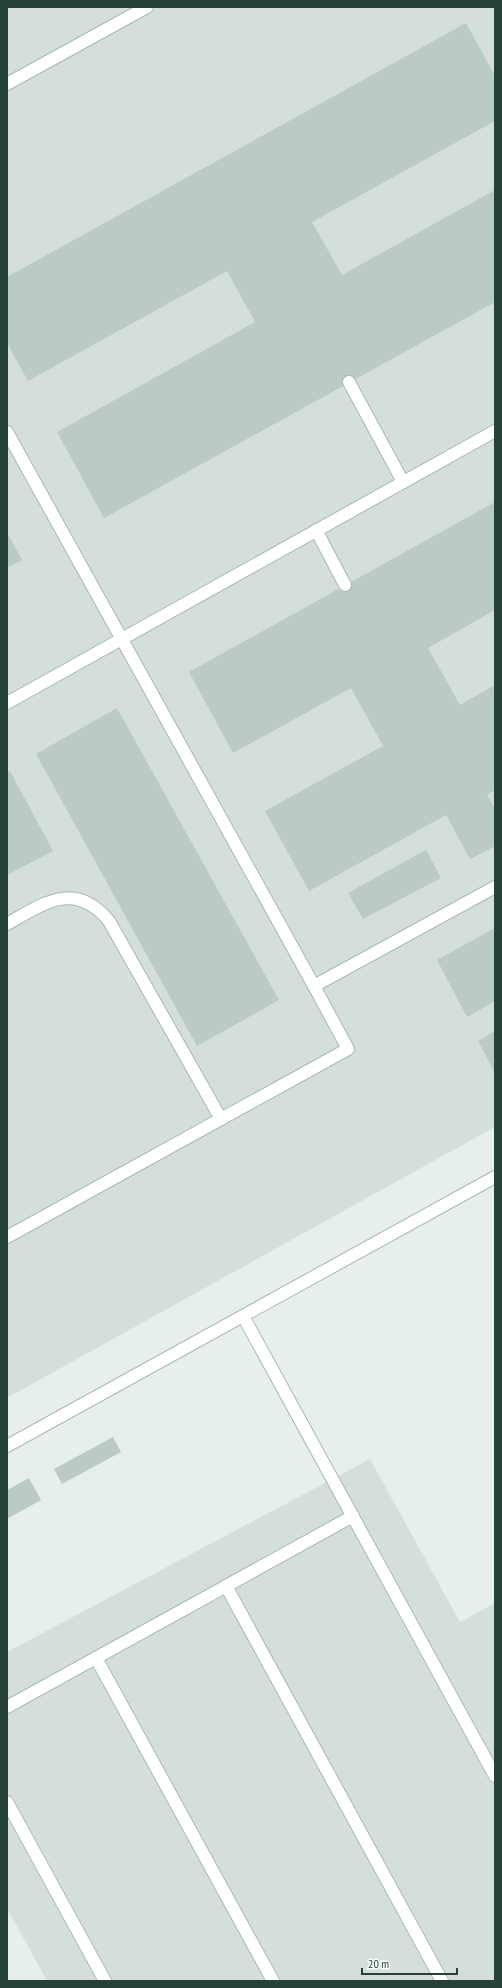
<svg xmlns="http://www.w3.org/2000/svg" width="502" height="1988" viewBox="0 0 502 1988" font-family="'PT Sans Narrow',sans-serif">
	<style>
		.built { fill: #d4dfda }
		.building { fill: #bbcac4 }
		.lines { fill: none; stroke-linecap: round; stroke-linejoin: round }
		.service-casing { stroke: #a8b8b2; stroke-width: 14 }
		.minor-casing { stroke: #a8b8b2; stroke-width: 14 }
		.service { stroke: #fff; stroke-width: 12 }
		.minor { stroke: #fff; stroke-width: 12 }
	</style>
	<rect width="100%" height="100%" fill="#e6efeb"/>
	<g class="built">
		<polygon points="7,7 495,7 495,1127 7,1398"/>
		<polygon points="370,1459 460,1622 495,1603 495,1981 47,1981 7,1908 7,1652"/>
	</g>
	<g class="building">
		<polygon points="466,23 495,76 495,121 312,222 342,275 495,190 495,302 104,518 57,432 255,322 227,271 28,381 7,343 7,277"/>
		<polygon points="495,502 495,610 428,648 460,705 495,685 495,790 487,795 495,809 495,846 470,859 446,815 309,891 265,811 383,746 351,688 233,753 189,672"/>
		<polygon points="7,532 22,560 7,568"/>
		<polygon points="117,708 279,1000 197,1046 36,754"/>
		<polygon points="10,771 53,851 7,875 7,773"/>
		<polygon points="426,850 441,878 363,919 348,893"/>
		<polygon points="495,928 495,1001 467,1017 437,960"/>
		<polygon points="495,1031 495,1073 478,1041"/>
		<polygon points="113,1437 121,1452 62,1484 54,1469"/>
		<polygon points="29,1478 41,1500 7,1519 7,1490"/>
	</g>
	<g class="lines">
		<g class="service-casing">
			<g id="service">
				<polyline points="7,84 147,7"/>
				<polyline points="349,382 403,482"/>
				<polyline points="7,432 314,986"/>
				<polyline points="316,530 345,585"/>
				<polyline points="7,703 495,431"/>
				<path d="M 7,924 C 44,903 75,880 109,921 L 221,1119"/>
				<polyline points="7,1237 348,1049 314,986 495,887"/>
				<polyline points="243,1316 495,1776"/>
				<polyline points="226,1586 442,1981"/>
				<polyline points="96,1658 273,1981"/>
				<polyline points="7,1707 353,1516"/>
				<polyline points="7,1802 105,1981"/>
			</g>
		</g>
		<g class="minor-casing">
			<polyline id="minor" points="7,1446 495,1177"/>
		</g>
		<use href="#service" class="service"/>
		<use href="#minor" class="minor"/>
	</g>
	<rect width="502" height="1988" fill="none" stroke="#24423a" stroke-width="16"/>
	<path d="M362 1968v6h95v-6" fill="none" stroke="#24423a" stroke-width="2"/>
	<text x="368" y="1968" font-size="12" fill="#24423a" stroke="#f7fbf9" stroke-width="3" paint-order="stroke">20 m</text>
</svg>
